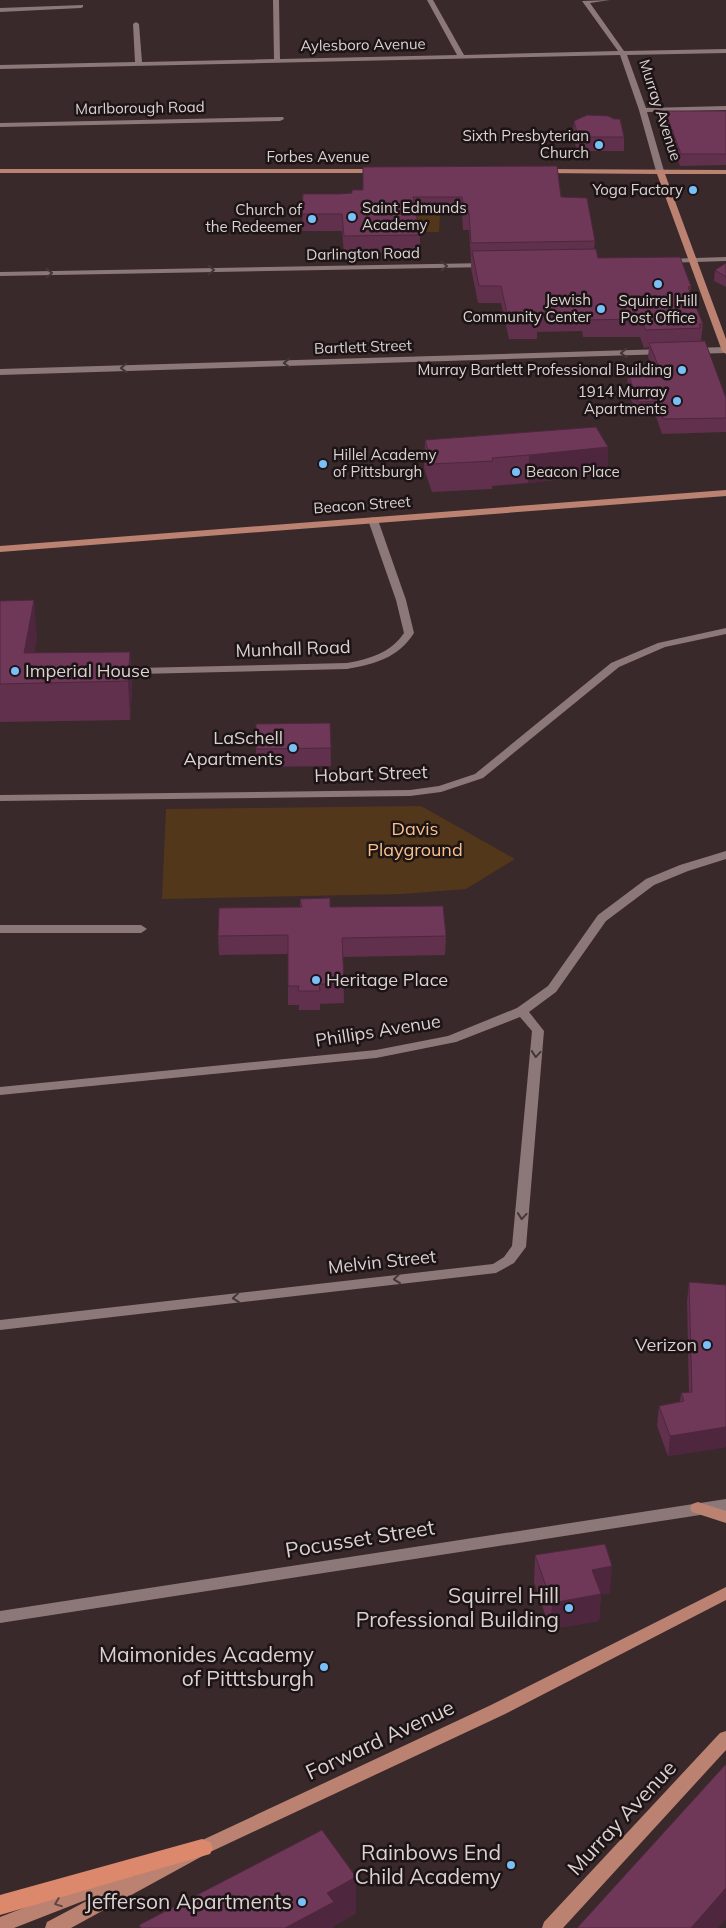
<svg xmlns="http://www.w3.org/2000/svg" width="726" height="1928" viewBox="0 0 726 1928" font-family="Mulish,sans-serif">
	<style>
		.green { fill: #53371b }
		.lines { fill: none; stroke-linecap: round; stroke-linejoin: round }
		.minor { fill: #8c7879; fill-rule: evenodd }
		.major { fill: #bb8272; fill-rule: evenodd }
		.highway { fill: #db886d; fill-rule: evenodd }
		.wall { fill: #60304c }
		.shaded-wall { fill: #4e273e }
		.building { fill: #703858; stroke: #4e273e }
		.oneway { stroke: #433738 }
		.oneway2 { stroke: #64463f }
		.poi-dot { fill: #79bff8; stroke: #1c1415; stroke-width: 2 }
		.labels { text-anchor: middle; stroke-width: 5; stroke-linejoin: round; paint-order: stroke }
		.far-street-label { font-size: 15px; fill: #dcd1d2; stroke: #1c1415 }
		.far-poi-label { font-size: 15px; fill: #dcd1d2; stroke: #1c1415; text-anchor: end }
		.street-label { font-size: 18px; fill: #dcd1d2; stroke: #1c1415 }
		.poi-label { font-size: 18px; fill: #dcd1d2; stroke: #1c1415; text-anchor: start }
		.park-label { font-size: 18px; fill: #fac18b; stroke: #1c1415 }
		.near-street-label { font-size: 21px; fill: #dcd1d2; stroke: #1c1415 }
		.near-poi-label { font-size: 21px; fill: #dcd1d2; stroke: #1c1415; text-anchor: end }
	</style>
	<rect width="100%" height="100%" fill="#3a292a"/>
	<g class="green">
		<polygon points="405,214 440,215 439,232 423,232 421,225 393,224"/>
		<polygon points="421,806 515,859 466,889 402,894 162,899 166,809"/>
	</g>
	<g class="lines">
		<g class="minor">
			<polygon points="273,0 279,0 280,59 457,55 427,0 433,0 464,55 618,51 582,1 610,0 590,3 624,51 726,49 726,53 627,55 646,108 726,106 726,110 647,112 664,171 660,173 656,171 639,110 620,55 0,69 0,65 135,62 133,24 136,22 139,24 142,62 274,59"/>
			<polygon points="83,5 83,7 81,8 0,12 0,8"/>
			<polygon points="283,117 284,119 280,121 0,127 0,123"/>
			<polygon points="726,257 726,261 665,263 661,261 665,259"/>
			<polygon points="487,263 491,265 490,267 0,276 0,272"/>
			<polygon points="726,347 726,353 692,354 688,351 692,348"/>
			<polygon points="665,349 669,352 668,354 0,375 0,369"/>
			<path d="M 373,517 L 378,520 L 406,600 L 414,633 C 398,658 375,664 347,669 L 138,674 L 133,671 L 138,668 L 347,663 C 369,659 391,653 404,633 L 396,600 L 368,520 Z"/>
			<polygon points="726,628 726,634 665,647 619,667 483,778 441,792 410,796 0,801 0,795 410,790 439,786 475,774 611,663 658,643"/>
			<polygon points="726,851 726,859 688,871 654,885 606,921 556,992 529,1012 544,1031 526,1247 514,1263 496,1273 0,1330 0,1320 493,1264 504,1257 512,1246 532,1031 520,1017 456,1042 376,1058 0,1095 0,1087 376,1050 448,1036 517,1008 548,986 598,915 646,879 680,865"/>
			<polygon points="0,925 141,925 147,929 141,933 0,933"/>
			<polygon points="726,1499 726,1511 0,1623 0,1611"/>
		</g>
		<g class="major">
			<polygon points="0,169 379,169 383,171 379,173 0,173"/>
			<polygon points="538,169 726,170 726,174 665,174 726,339 726,354 722,351 657,174 541,173 537,171"/>
			<polygon points="726,490 726,496 0,552 0,546"/>
			<polygon points="698,1502 726,1511 726,1523 692,1512 690,1508 692,1504"/>
			<polygon points="726,1587 726,1600 503,1715 208,1853 71,1928 45,1928 47,1922 96,1896 14,1928 0,1928 0,1917 125,1869 131,1871 134,1876 196,1843 491,1705"/>
			<polygon points="726,1731 726,1750 563,1928 542,1928 544,1922 720,1733"/>
		</g>
		<polygon class="highway" points="202,1839 210,1842 213,1848 210,1854 0,1915 0,1895"/>
	</g>
	<g class="wall">
		<polygon points="665,111 726,111 726,165 680,166 664,122"/>
		<polygon points="614,119 624,137 624,151 577,151 573,135 574,121"/>
		<polygon points="303,194 561,197 595,241 594,249 598,258 691,286 690,293 703,324 701,341 726,398 726,432 662,434 656,416 637,416 627,388 628,373 654,373 648,357 649,347 644,348 640,337 583,337 582,331 537,332 537,339 509,339 501,303 478,303 471,268 471,260 469,230 463,230 462,214 416,214 420,235 420,252 344,253 342,231 302,231"/>
		<polygon points="726,263 726,287 714,281 715,270"/>
		<polygon points="425,440 608,447 607,474 528,483 492,486 492,489 432,492 424,468"/>
		<polygon points="0,601 37,637 34,653 130,652 132,690 130,720 0,722"/>
		<polygon points="330,723 331,766 256,767 256,749"/>
		<polygon points="300,899 446,936 445,955 343,957 344,1003 320,1004 320,1010 299,1010 299,1005 288,1005 288,954 219,955 218,936 300,907"/>
		<polygon points="689,1282 726,1285 726,1447 668,1456 657,1426 659,1406 680,1402 681,1393 689,1392 687,1302"/>
		<polygon points="535,1555 610,1593 601,1594 599,1621 550,1629 534,1582"/>
	</g>
	<g class="shaded-wall">
		<polygon points="608,447 607,474 528,483 529,455"/>
		<polygon points="34,600 37,637 28,683 24,653"/>
		<polygon points="130,652 132,690 130,720 128,681"/>
		<polygon points="726,1427 726,1447 668,1456 670,1436"/>
		<polygon points="612,1566 610,1593 601,1594 599,1621 550,1629 552,1603 592,1570"/>
		<polygon points="356,1877 356,1914 334,1926 334,1928 285,1928 327,1893"/>
		<polygon points="726,1888 726,1919 718,1928 691,1928"/>
	</g>
	<g class="building">
		<polygon points="665,111 726,111 726,154 681,154"/>
		<polygon points="587,115 608,116 614,119 620,119 624,137 578,137 574,121"/>
		<polygon points="557,166 561,197 587,198 595,241 471,243 469,213 464,213 462,197 413,197 420,235 344,236 342,214 302,214 303,194 340,194 352,193 352,190 363,190 363,167"/>
		<polygon points="596,249 598,258 680,257 691,286 688,287 703,324 699,324 701,328 646,330 641,319 584,320 583,314 536,315 538,321 509,322 501,286 479,286 472,251"/>
		<polygon points="726,263 726,277 715,270"/>
		<polygon points="705,341 726,398 726,418 663,419 657,401 638,402 628,373 661,372 649,343"/>
		<polygon points="596,427 608,447 529,455 492,458 493,461 432,464 425,440"/>
		<polygon points="34,600 24,653 130,652 128,681 0,684 0,601"/>
		<polygon points="330,723 331,748 256,749 256,724"/>
		<polygon points="330,898 330,907 443,906 446,936 342,938 344,984 319,984 320,991 298,991 299,986 288,986 288,935 218,936 219,908 302,907 300,899"/>
		<polygon points="689,1282 726,1285 726,1427 670,1436 659,1406 684,1401 681,1393 692,1392"/>
		<polygon points="605,1544 612,1566 592,1570 601,1594 552,1603 535,1555"/>
		<polygon points="726,1764 726,1888 691,1928 577,1928"/>
		<polygon points="322,1830 356,1877 327,1893 334,1902 285,1928 141,1928 139,1925"/>
	</g>
	<defs><path id="oneway-chevron" d="M-2-3.5L2.5 0L-2 3.5" fill="none" stroke-width="1.6" stroke-linecap="round" stroke-linejoin="round" transform="scale(1.25)"/></defs>
	<g class="oneway">
		<use href="#oneway-chevron" transform="translate(444 266) rotate(-1)"/>
		<use href="#oneway-chevron" transform="translate(211 270) rotate(-1)"/>
		<use href="#oneway-chevron" transform="translate(49 273) rotate(-1)"/>
		<use href="#oneway-chevron" transform="translate(624 353) rotate(178)"/>
		<use href="#oneway-chevron" transform="translate(287 363) rotate(178)"/>
		<use href="#oneway-chevron" transform="translate(124 368) rotate(178)"/>
		<use href="#oneway-chevron" transform="translate(536 1054) rotate(95)"/>
		<use href="#oneway-chevron" transform="translate(522 1216) rotate(95)"/>
		<use href="#oneway-chevron" transform="translate(397 1279) rotate(174)"/>
		<use href="#oneway-chevron" transform="translate(236 1298) rotate(174)"/>
	</g>
	<use class="oneway2" href="#oneway-chevron" transform="translate(58 1903) rotate(159)"/>
	<g class="poi-dot">
		<circle cx="599" cy="145" r="5"/>
		<circle cx="693" cy="190" r="5"/>
		<circle cx="352" cy="217" r="5"/>
		<circle cx="312" cy="219" r="5"/>
		<circle cx="658" cy="284" r="5"/>
		<circle cx="601" cy="309" r="5"/>
		<circle cx="682" cy="370" r="5"/>
		<circle cx="677" cy="401" r="5"/>
		<circle cx="323" cy="464" r="5"/>
		<circle cx="516" cy="472" r="5"/>
		<circle cx="15" cy="671" r="5"/>
		<circle cx="293" cy="748" r="5"/>
		<circle cx="316" cy="980" r="5"/>
		<circle cx="707" cy="1345" r="5"/>
		<circle cx="569" cy="1608" r="5"/>
		<circle cx="324" cy="1667" r="5"/>
		<circle cx="511" cy="1865" r="5"/>
		<circle cx="302" cy="1902" r="5"/>
	</g>
	<g class="labels">
		<g class="far-street-label">
			<text transform="translate(363 45) rotate(-1)" y="5">Aylesboro Avenue</text>
			<text transform="translate(140 108) rotate(-1)" y="5">Marlborough Road</text>
			<text transform="translate(660 110) rotate(72)" y="5">Murray Avenue</text>
			<text x="318" y="162">Forbes Avenue</text>
			<text transform="translate(363 254) rotate(-1)" y="5">Darlington Road</text>
			<text transform="translate(363 347) rotate(-2)" y="5">Bartlett Street</text>
			<text transform="translate(362 505) rotate(-4)" y="5">Beacon Street</text>
		</g>
		<g class="far-poi-label">
			<text x="589" y="141">Sixth Presbyterian<tspan x="589" dy="17">Church</tspan></text>
			<text x="683" y="195">Yoga Factory</text>
			<text x="362" y="213" text-anchor="start">Saint Edmunds<tspan x="362" dy="17">Academy</tspan></text>
			<text x="302" y="215">Church of<tspan x="302" dy="17">the Redeemer</tspan></text>
			<text x="591" y="305">Jewish<tspan x="591" dy="17">Community Center</tspan></text>
			<text x="658" y="306" text-anchor="middle">Squirrel Hill<tspan x="658" dy="17">Post Office</tspan></text>
			<text x="672" y="375">Murray Bartlett Professional Building</text>
			<text x="667" y="397">1914 Murray<tspan x="667" dy="17">Apartments</tspan></text>
			<text x="333" y="460" text-anchor="start">Hillel Academy<tspan x="333" dy="17">of Pittsburgh</tspan></text>
			<text x="526" y="477" text-anchor="start">Beacon Place</text>
		</g>
		<g class="street-label">
			<text transform="translate(293 649) rotate(-2)" y="6">Munhall Road</text>
			<text transform="translate(371 774) rotate(-2)" y="6">Hobart Street</text>
			<text transform="translate(378 1031) rotate(-9)" y="6">Phillips Avenue</text>
			<text transform="translate(382 1262) rotate(-6)" y="6">Melvin Street</text>
		</g>
		<g class="poi-label">
			<text x="25" y="677">Imperial House</text>
			<text x="283" y="744" text-anchor="end">LaSchell<tspan x="283" dy="21">Apartments</tspan></text>
			<text x="326" y="986">Heritage Place</text>
			<text x="697" y="1351" text-anchor="end">Verizon</text>
		</g>
		<g class="park-label">
			<text x="415" y="835">Davis<tspan x="415" dy="21">Playground</tspan></text>
		</g>
		<g class="near-street-label">
			<text transform="translate(360 1539) rotate(-9)" y="7">Pocusset Street</text>
			<text transform="translate(380 1740) rotate(-25)" y="7">Forward Avenue</text>
			<text transform="translate(622 1818) rotate(-47)" y="7">Murray Avenue</text>
		</g>
		<g class="near-poi-label">
			<text x="559" y="1603">Squirrel Hill<tspan x="559" dy="24">Professional Building</tspan></text>
			<text x="314" y="1662">Maimonides Academy<tspan x="314" dy="24">of Pitttsburgh</tspan></text>
			<text x="501" y="1860">Rainbows End<tspan x="501" dy="24">Child Academy</tspan></text>
			<text x="292" y="1909">Jefferson Apartments</text>
		</g>
	</g>
</svg>
